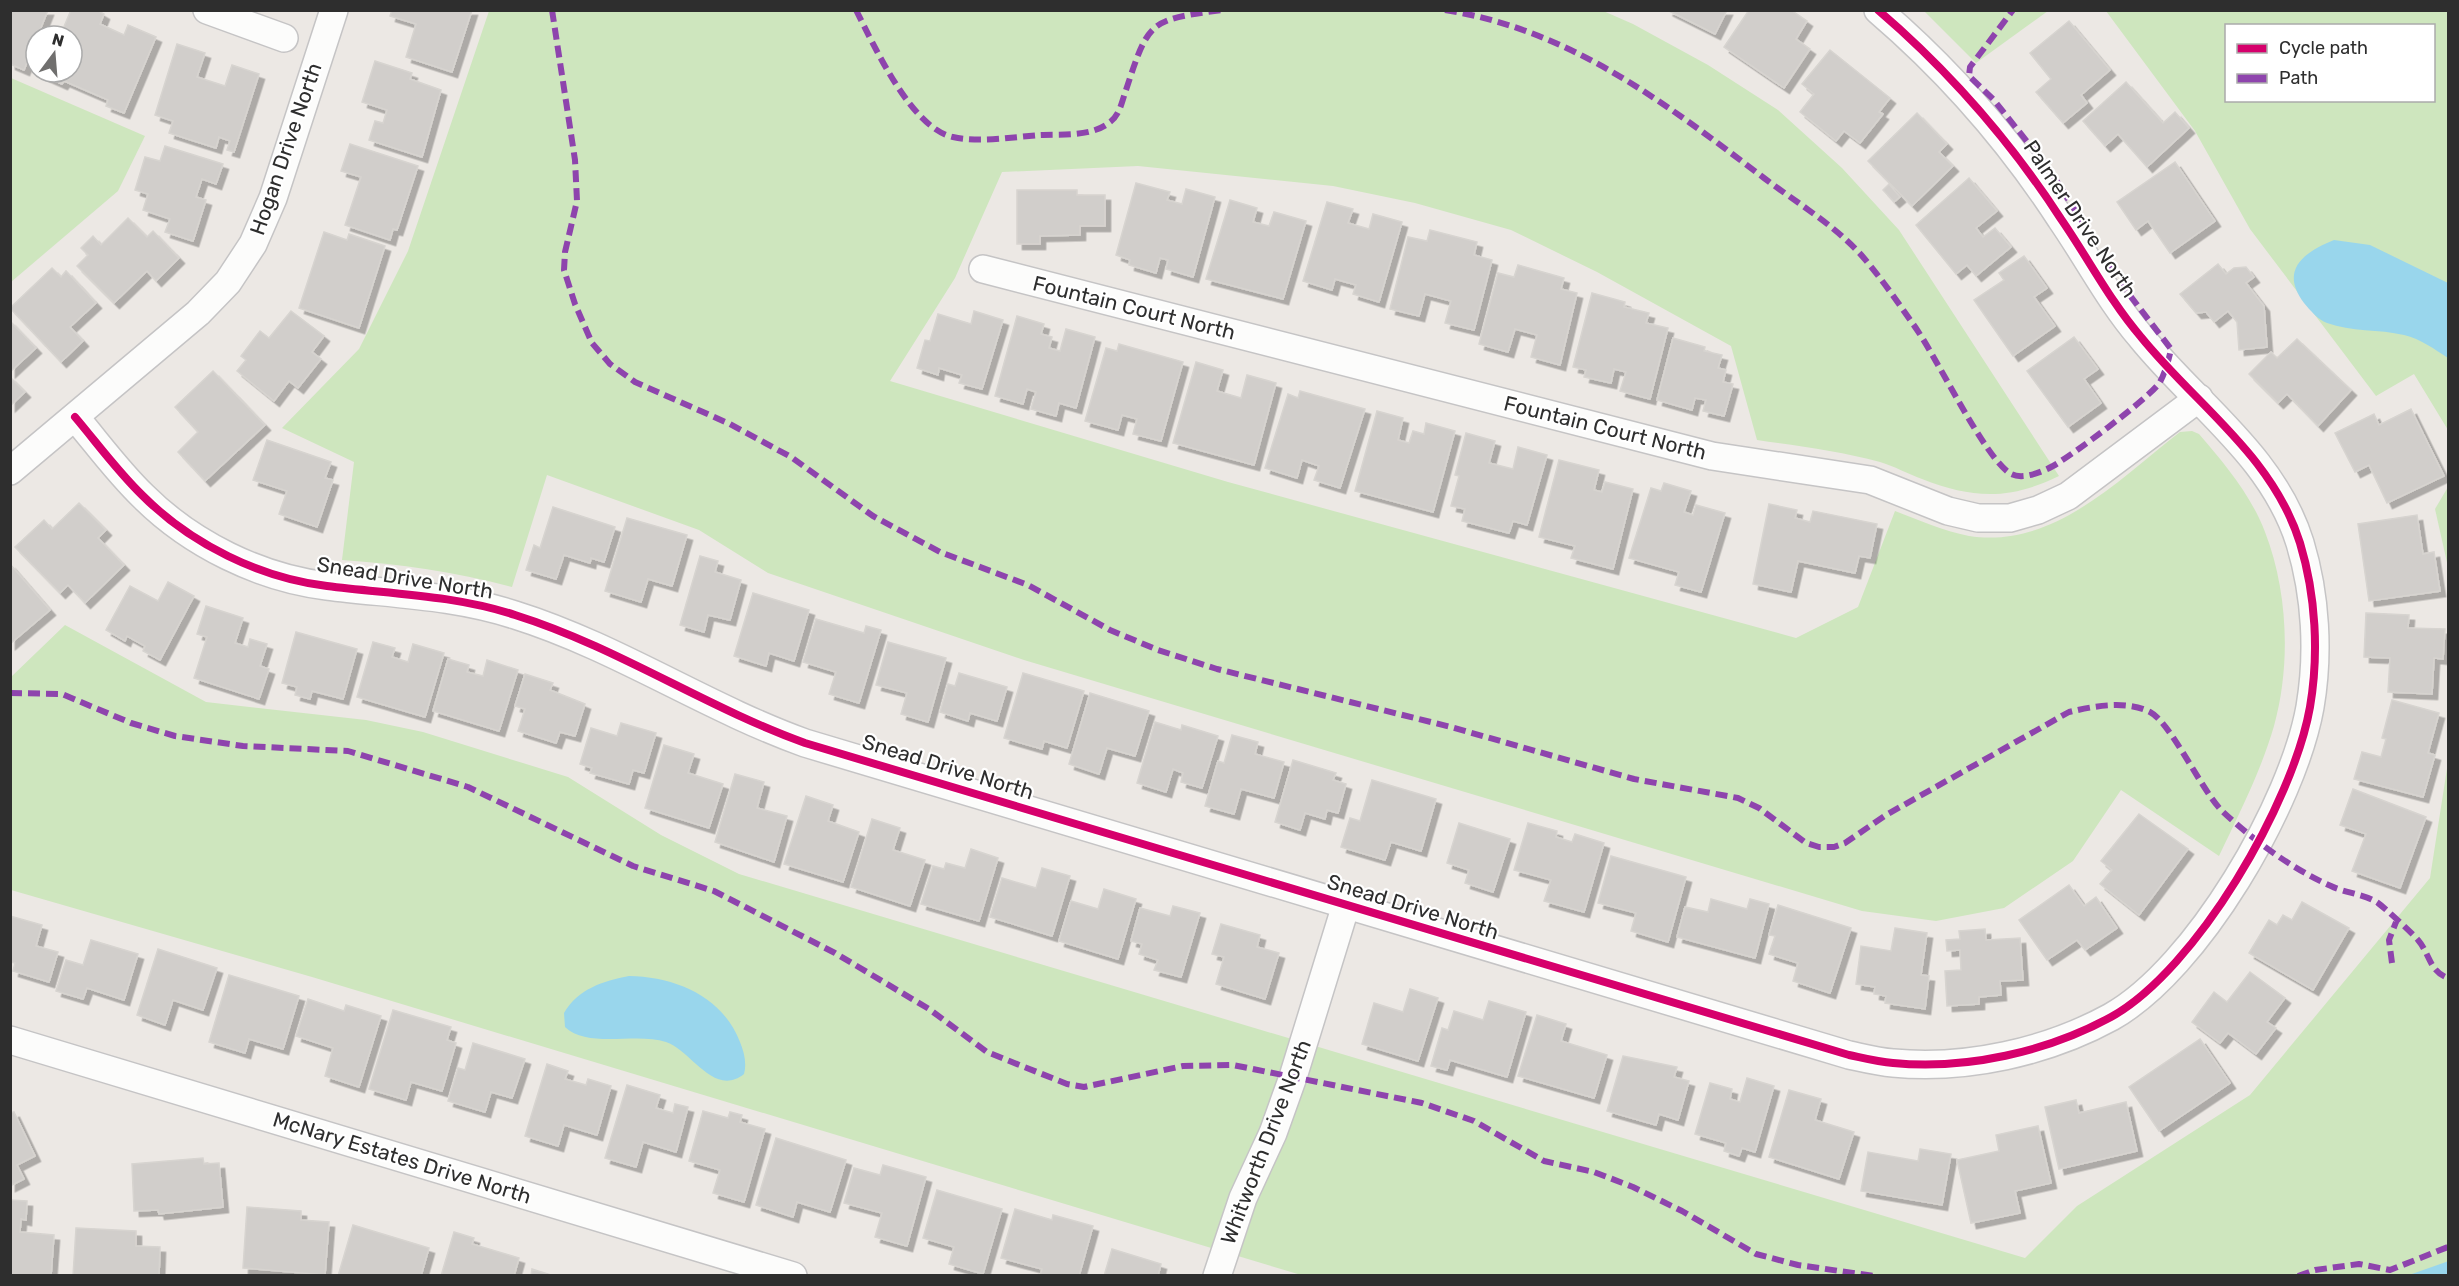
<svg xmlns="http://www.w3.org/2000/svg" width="2459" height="1286" viewBox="0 0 2459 1286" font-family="Rubik,sans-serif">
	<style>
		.green { fill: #cee6be; fill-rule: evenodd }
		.water { fill: #99d6ec }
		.building { fill: #d1cecb; stroke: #d7d4d0; stroke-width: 1.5; filter: url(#shadow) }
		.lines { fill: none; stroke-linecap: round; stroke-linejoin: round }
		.minor-casing { stroke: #c5c4c5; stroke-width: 30 }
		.minor { stroke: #fcfcfb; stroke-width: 27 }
		.quiet { stroke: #8e44ad; stroke-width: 6; stroke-dasharray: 12 6; stroke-linecap: butt }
		.cycleway-casing { stroke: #fff; stroke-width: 11 }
		.cycleway { stroke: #d6006c; stroke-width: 8 }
		.labels { text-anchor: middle; stroke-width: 4.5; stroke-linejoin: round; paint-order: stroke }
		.street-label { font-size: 21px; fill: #2e2e2e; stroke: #fff }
	</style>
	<defs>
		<filter id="shadow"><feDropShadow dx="5.5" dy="5.5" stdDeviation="0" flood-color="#0004"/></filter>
	</defs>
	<rect width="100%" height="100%" fill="#ece8e4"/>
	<g class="green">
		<path d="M 489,11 L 1601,10 L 1633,24 L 1708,65 L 1778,110 L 1842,168 L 1899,230 L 2059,476 C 2010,500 1973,499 1922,479 C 1908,474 1894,466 1880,462 C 1840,451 1799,446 1757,440 L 1731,346 L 1597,272 L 1511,230 L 1415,203 L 1333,186 L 1138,166 L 1002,172 L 955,278 L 890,381 L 1228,482 L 1796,638 L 1858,607 L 1895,511 C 1919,520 1943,531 1969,536 C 2054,549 2119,479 2180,432 L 2192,431 L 2199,434 C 2224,463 2251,495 2265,532 C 2288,591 2291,665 2274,726 C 2261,771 2239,814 2219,856 L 2121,790 L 2073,861 L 2004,908 L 1936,921 L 1862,911 L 1024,660 L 768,573 L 699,530 L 547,475 L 512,587 C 456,572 401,564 342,560 L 354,462 L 282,428 L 359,349 L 408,251 Z"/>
		<polygon points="1924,11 2048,11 1976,63"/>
		<path d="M 2106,11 L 2448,11 L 2448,430 L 2414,374 L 2376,396 L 2250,229 L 2195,131 ZM 2226,26 L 2434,26 L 2434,100 L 2226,100 Z"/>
		<polygon points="11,78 145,136 118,191 11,282"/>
		<polygon points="2448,487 2448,567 2435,509"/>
		<polygon points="65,625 206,702 366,720 423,732 568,777 661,835 739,874 2025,1258 2077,1206 2250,1095 2430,878 2448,762 2448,1275 1301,1275 312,977 11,890 11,677"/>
	</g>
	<g class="water">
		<path d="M 2334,240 L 2370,245 L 2448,283 L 2448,358 C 2434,349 2421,339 2404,335 C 2379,329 2351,332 2327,323 C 2318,320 2310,310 2304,303 C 2279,270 2304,252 2334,240 Z"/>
		<path d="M 629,976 C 676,977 722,996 740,1042 C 744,1052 747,1063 744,1074 C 714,1098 691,1050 666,1042 C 636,1032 588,1049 565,1027 L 564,1013 C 578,989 603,981 629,976 Z"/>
		<polygon points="2448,1261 2448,1275 2409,1275 2446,1262"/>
	</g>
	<g class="building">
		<polygon points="10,10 48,10 24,70 10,64"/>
		<polygon points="71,10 97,10 104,14 100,24 124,35 128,25 156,37 124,113 106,106 108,100 64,81 62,84 44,76 45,72 72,72 72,36 60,36"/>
		<polygon points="392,10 472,10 452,72 406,57 416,24 390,16"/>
		<polygon points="1667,10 1727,10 1715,34"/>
		<polygon points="1749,10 1791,10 1807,21 1796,39 1810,49 1784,88 1724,47"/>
		<polygon points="2069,21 2110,70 2081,95 2087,103 2063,123 2036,92 2051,79 2030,53"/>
		<polygon points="177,44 205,53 197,77 225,86 232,65 259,74 234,152 227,150 230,141 219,137 216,148 169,133 173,121 155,115"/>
		<polygon points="1830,50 1890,98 1879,112 1883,114 1860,143 1844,131 1836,141 1800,112 1814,94 1802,84"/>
		<polygon points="375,61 412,73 410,79 441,90 422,157 369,140 375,121 383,123 387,110 362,102"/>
		<polygon points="2126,82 2163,123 2175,112 2189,128 2147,167 2118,134 2105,146 2083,121"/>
		<polygon points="1917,113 1947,144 1939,152 1953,166 1912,206 1868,161"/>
		<polygon points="350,144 418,166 397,230 393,229 390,240 345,225 361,177 341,171"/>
		<polygon points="165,146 223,164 216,184 202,179 196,197 206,200 193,241 165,232 170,219 143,210 148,194 135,190 145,157 160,161"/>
		<polygon points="2175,162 2215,221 2170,253 2148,221 2136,230 2117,202"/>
		<polygon points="1969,178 1997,211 1976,228 1983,237 1995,228 2011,247 1976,276 1967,265 1956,274 1916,225"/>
		<polygon points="1136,183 1170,192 1167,200 1182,204 1186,189 1215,197 1193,277 1166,269 1168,260 1160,258 1156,273 1129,265 1130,260 1116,255"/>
		<polygon points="1889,184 1900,197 1894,202 1883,190"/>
		<polygon points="1017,190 1077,190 1077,195 1105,195 1105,226 1080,226 1080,235 1040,236 1040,244 1017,244"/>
		<polygon points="1230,200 1257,208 1253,222 1269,226 1274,212 1306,221 1283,299 1206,279"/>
		<polygon points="1327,202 1353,209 1348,223 1369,229 1373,214 1402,222 1379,302 1353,294 1356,285 1335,279 1332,290 1303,281"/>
		<polygon points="128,218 147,237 153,231 179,258 156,281 147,271 114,303 77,266 88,255 81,248 93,236 101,245"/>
		<polygon points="1430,230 1477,242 1474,255 1492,260 1474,330 1445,323 1451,301 1425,294 1419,316 1390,309 1408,237 1427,241"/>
		<polygon points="324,232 347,240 349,234 385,246 359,328 299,308"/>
		<polygon points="2024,256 2047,288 2034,297 2055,326 2013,356 1974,300 2004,280 1999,273"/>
		<polygon points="2218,264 2226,274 2234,268 2246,267 2254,277 2246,283 2264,306 2267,347 2239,350 2237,322 2228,311 2214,322 2206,312 2196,313 2180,294"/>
		<polygon points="1518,265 1564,278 1561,289 1577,293 1560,365 1531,357 1537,335 1515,329 1508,352 1479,344 1498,273 1514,277"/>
		<polygon points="52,268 61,277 66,271 96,303 70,327 83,341 61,362 10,308"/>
		<polygon points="1592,293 1625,302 1624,307 1649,313 1646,323 1668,328 1650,399 1620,391 1626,372 1614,369 1611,383 1584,377 1586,370 1573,367"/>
		<polygon points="291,311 324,336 312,352 321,359 298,388 289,381 274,401 237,371 246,360 241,356 260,331 269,338"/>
		<polygon points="974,311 1003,320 982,389 959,383 962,375 939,368 938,375 917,368 925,340 930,341 938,314 971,324"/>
		<polygon points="1017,316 1044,324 1041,334 1052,337 1049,348 1060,351 1066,329 1095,337 1076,408 1059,403 1056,416 1031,409 1036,392 1027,389 1023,404 995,396"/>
		<polygon points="10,321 36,348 10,372"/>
		<polygon points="2074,337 2098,369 2084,379 2101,403 2068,427 2027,371"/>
		<polygon points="1673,338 1705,347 1704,351 1722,355 1718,368 1726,370 1723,382 1733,384 1724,416 1703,411 1706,400 1695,398 1692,410 1657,400"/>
		<polygon points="2297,339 2351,390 2318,426 2287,394 2278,403 2249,374 2271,352 2277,358"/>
		<polygon points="1119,344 1183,362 1161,441 1133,434 1137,419 1122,415 1118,430 1085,421 1106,348 1117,351"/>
		<polygon points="1196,362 1223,370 1217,391 1241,398 1247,375 1276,383 1254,465 1173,443"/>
		<polygon points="213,371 265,425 205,481 178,452 198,432 175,407"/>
		<polygon points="10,377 25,392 10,406"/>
		<polygon points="1300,391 1365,409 1340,488 1314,480 1319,466 1302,460 1297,478 1265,468 1288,394 1298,398"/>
		<polygon points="2411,409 2444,476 2387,503 2369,465 2355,472 2335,433 2374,414 2379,425"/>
		<polygon points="1377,411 1403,418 1398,440 1409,443 1413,431 1424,434 1426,423 1455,431 1433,512 1355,491"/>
		<polygon points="1466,433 1495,441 1489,463 1513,469 1518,447 1547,455 1527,525 1513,521 1509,533 1462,521 1465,509 1451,506 1459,476 1455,475"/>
		<polygon points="267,440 331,462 325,478 333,480 317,527 279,514 287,491 253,480"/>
		<polygon points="1559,460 1599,470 1594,490 1602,492 1605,482 1633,489 1613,569 1571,558 1575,546 1539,537"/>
		<polygon points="1664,483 1691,491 1684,512 1693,515 1696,505 1725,513 1701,592 1675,585 1679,572 1629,558 1651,488 1661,491"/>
		<polygon points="79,503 106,530 98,538 124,565 85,603 68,585 60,593 15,547 44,520 52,529"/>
		<polygon points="1769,504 1797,510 1795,518 1810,522 1813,511 1877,524 1870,558 1859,556 1855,573 1798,561 1791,592 1753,584"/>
		<polygon points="553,507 615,527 604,562 591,558 590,563 564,555 556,579 526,570 534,545 540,548"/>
		<polygon points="2417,515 2423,554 2434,552 2440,591 2369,601 2358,524"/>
		<polygon points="627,518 687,535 672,586 648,579 641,602 605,591"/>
		<polygon points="700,556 718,561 715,572 741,580 730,620 708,615 704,632 680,625"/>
		<polygon points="10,564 50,610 10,644"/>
		<polygon points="168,582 194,596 160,660 143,651 145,646 127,636 125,641 106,630 130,586 158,601"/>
		<polygon points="753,593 809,610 794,661 769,653 766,666 734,656"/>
		<polygon points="206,606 243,618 235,643 248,647 250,639 267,644 260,666 269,669 259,699 194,678 207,637 197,634"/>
		<polygon points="2366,613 2409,615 2408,628 2445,629 2443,659 2434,658 2432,694 2388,692 2390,658 2364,657"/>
		<polygon points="816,619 864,633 866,626 881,630 859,703 829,694 836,672 803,662"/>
		<polygon points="296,632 357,649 343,699 312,691 310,699 295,695 297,687 282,683"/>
		<polygon points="373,642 395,648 392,657 408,662 413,644 444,653 425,717 357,697"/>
		<polygon points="888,642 946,658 928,722 901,714 907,693 876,685"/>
		<polygon points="448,659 469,665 467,672 483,676 487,660 518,670 499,731 433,711"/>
		<polygon points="959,673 1007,687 997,721 970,713 968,721 940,712 948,684 955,686"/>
		<polygon points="1023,673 1084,691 1067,748 1044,741 1042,749 1004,738"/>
		<polygon points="525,674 553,683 550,690 585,704 575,736 560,732 556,743 518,731 525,709 515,706"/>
		<polygon points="1090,693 1149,711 1135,756 1107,748 1099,774 1069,764"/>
		<polygon points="2392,700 2439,713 2428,753 2435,755 2423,797 2354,779 2362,752 2381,757 2386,739 2382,738"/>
		<polygon points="1155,722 1181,730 1182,725 1218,736 1202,788 1181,782 1183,773 1173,769 1166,792 1137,783"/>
		<polygon points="621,723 656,733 644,773 633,770 629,784 590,773 592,768 580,764 591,728 617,736"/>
		<polygon points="1232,735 1258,742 1255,754 1284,762 1274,798 1241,789 1234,814 1205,806 1218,761 1224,763"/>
		<polygon points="664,745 694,754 688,773 723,784 709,828 645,808"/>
		<polygon points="1293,760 1336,773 1333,780 1346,784 1338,813 1327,810 1325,819 1305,813 1300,830 1275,822"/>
		<polygon points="735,774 764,782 757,808 787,816 774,862 715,842"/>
		<polygon points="1372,780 1436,799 1421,851 1391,842 1385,860 1341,847 1350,818 1360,821"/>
		<polygon points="2353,789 2426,817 2400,888 2352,871 2366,834 2340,825"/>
		<polygon points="806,796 833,805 828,821 859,832 843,882 784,864"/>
		<polygon points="2139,814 2188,849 2139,915 2100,884 2112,870 2101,861"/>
		<polygon points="872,819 900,828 893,850 925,860 910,906 851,887"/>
		<polygon points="1459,823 1510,839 1493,892 1465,883 1469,870 1447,863"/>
		<polygon points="1528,823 1557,831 1556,837 1572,842 1575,834 1604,843 1584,912 1544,901 1551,880 1514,870"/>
		<polygon points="971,849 998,858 979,921 921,904 933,866 944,869 946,863 965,868"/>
		<polygon points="1611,856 1686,877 1668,942 1631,931 1636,913 1598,903"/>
		<polygon points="1042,868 1070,876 1052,936 990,917 1002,878 1036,888"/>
		<polygon points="2069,885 2084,906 2096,897 2117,928 2085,950 2077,940 2047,960 2019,920"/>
		<polygon points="1104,889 1136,899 1118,959 1059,941 1071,901 1098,909"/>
		<polygon points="1711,899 1747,909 1750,899 1769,904 1755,958 1677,937 1685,907 1708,912"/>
		<polygon points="2302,902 2349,928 2313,990 2249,953 2269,920 2277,925 2283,915 2292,920"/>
		<polygon points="1778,905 1851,928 1830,993 1793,981 1798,963 1769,954 1775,936 1769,935"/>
		<polygon points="1173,906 1200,913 1181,977 1154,970 1158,960 1139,954 1142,944 1131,941 1140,908 1170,916"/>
		<polygon points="10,916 42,925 36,946 58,952 49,982 13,971 15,963 10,962"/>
		<polygon points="1221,924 1260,935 1257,947 1279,953 1265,999 1216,984 1224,957 1212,954"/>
		<polygon points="1895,928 1927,933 1921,975 1929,976 1925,1009 1885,1003 1886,996 1874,994 1875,987 1856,984 1861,946 1891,951"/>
		<polygon points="1985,929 1986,940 2020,938 2023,980 2000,981 2001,995 1979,997 1979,1004 1947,1006 1945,971 1961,970 1960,950 1947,951 1946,940 1960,939 1959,931"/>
		<polygon points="91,940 138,954 124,1000 87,988 83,999 56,991 66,960 83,965"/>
		<polygon points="158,949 217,968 203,1010 173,1000 165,1025 137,1015"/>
		<polygon points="2250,972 2285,998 2267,1022 2276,1028 2256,1054 2228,1033 2220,1043 2192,1022 2214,992 2227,1002"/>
		<polygon points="229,975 299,996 283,1049 249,1039 245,1053 209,1042"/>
		<polygon points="1410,989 1438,998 1418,1061 1362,1044 1374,1003 1403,1012"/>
		<polygon points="308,999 344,1011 346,1005 381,1016 359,1087 325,1076 333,1048 296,1036"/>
		<polygon points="1489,1001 1526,1012 1507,1077 1450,1060 1447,1070 1431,1066 1442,1028 1448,1030 1454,1011 1483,1020"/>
		<polygon points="393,1010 451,1027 447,1040 456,1043 442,1091 411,1082 406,1100 369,1089"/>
		<polygon points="1537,1015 1566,1024 1561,1041 1607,1055 1594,1098 1518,1076"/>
		<polygon points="2200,1039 2230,1083 2159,1131 2129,1087"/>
		<polygon points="473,1043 525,1059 512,1098 491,1092 485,1112 448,1101 458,1068 465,1070"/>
		<polygon points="1623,1056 1677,1067 1674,1077 1689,1081 1678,1120 1659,1114 1656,1125 1607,1111"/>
		<polygon points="547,1064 568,1071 565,1079 586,1085 588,1079 611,1086 597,1135 564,1125 558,1146 525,1136"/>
		<polygon points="1747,1078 1774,1086 1755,1152 1742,1148 1739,1156 1724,1151 1726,1143 1695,1134 1710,1083 1732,1089 1730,1099 1740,1102"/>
		<polygon points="627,1085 660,1095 656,1108 673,1113 675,1104 688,1107 676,1152 643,1142 636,1167 605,1158"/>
		<polygon points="1789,1090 1821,1099 1815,1120 1854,1132 1839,1179 1769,1157"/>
		<polygon points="2076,1100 2079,1113 2126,1102 2137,1151 2059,1169 2045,1107"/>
		<polygon points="703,1111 728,1118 730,1112 742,1115 740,1122 765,1129 744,1202 713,1193 720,1170 689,1161"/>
		<polygon points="14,1112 35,1156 17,1165 24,1179 10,1186 10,1113"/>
		<polygon points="2038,1126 2051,1183 2015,1191 2020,1213 1971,1223 1957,1160 1999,1151 1996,1135"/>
		<polygon points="776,1138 846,1160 830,1212 797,1202 793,1217 756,1205"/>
		<polygon points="1920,1149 1951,1154 1942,1205 1861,1191 1868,1152 1918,1161"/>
		<polygon points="203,1158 204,1164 219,1163 223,1207 159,1214 158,1210 134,1211 132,1164"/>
		<polygon points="883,1165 926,1177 907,1246 875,1237 882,1213 844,1203 854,1168 880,1175"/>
		<polygon points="937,1190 1002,1209 983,1274 949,1264 954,1247 923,1238"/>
		<polygon points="10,1200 27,1201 26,1220 21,1219 20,1232 54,1235 51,1276 10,1276"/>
		<polygon points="247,1207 301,1211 301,1220 329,1222 325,1275 243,1268"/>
		<polygon points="1015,1209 1052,1220 1053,1215 1093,1226 1079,1276 1040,1276 1042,1269 1001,1258"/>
		<polygon points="353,1225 429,1248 421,1276 338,1276"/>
		<polygon points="76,1228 136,1231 136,1246 160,1247 159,1276 73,1276"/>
		<polygon points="454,1232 474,1238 472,1244 519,1258 514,1276 441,1276"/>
		<polygon points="1112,1249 1161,1264 1158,1276 1104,1276"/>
		<polygon points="532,1269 554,1276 531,1276"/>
	</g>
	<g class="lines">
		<g class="minor-casing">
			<g id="minor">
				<polyline points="207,10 284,38"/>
				<polyline points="983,269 1712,456 1870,480 1948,511 1978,518 2010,518 2038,510 2068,496 2199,398"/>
				<path d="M 75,417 C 97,443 118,472 143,496 C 191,544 260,578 327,586 C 390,594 454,595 515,615 C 617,647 705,707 805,743 L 1849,1055 C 1863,1058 1878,1062 1893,1063 C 1966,1070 2047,1052 2111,1017 C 2197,969 2293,803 2310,707 C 2319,654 2316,596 2300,543 C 2273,456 2196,405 2141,337 C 2110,301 2088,258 2061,219 C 2011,142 1948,70 1878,10"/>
				<polyline points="10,471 198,313 228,282 253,244 273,198 334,10"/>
				<polyline points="10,1040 793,1276"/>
				<polyline points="1217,1276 1243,1198 1273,1133 1293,1077 1346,905"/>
			</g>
		</g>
		<use href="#minor" class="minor"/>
		<g class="quiet">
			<path d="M 552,10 L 575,160 L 577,201 L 565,252 L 564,270 L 575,304 L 592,343 L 610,364 L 635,382 L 730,424 L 791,457 L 873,516 L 940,552 L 1028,585 L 1110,630 L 1158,650 L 1217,669 L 1451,727 L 1634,779 L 1738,798 L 1759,808 L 1806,843 L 1819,847 L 1834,847 L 1845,843 L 1886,815 L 2069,712 C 2094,706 2126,700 2150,712 C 2171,723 2200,788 2222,811 C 2253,840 2292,869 2331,886 C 2345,893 2365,894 2378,903 C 2386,909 2411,932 2418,940 C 2430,954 2429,971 2448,978"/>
			<path d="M 856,10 C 875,47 911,128 953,137 C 980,143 1013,137 1040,135 C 1062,134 1092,137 1110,122 C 1120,115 1122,101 1126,90 C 1149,20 1149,20 1222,10"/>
			<path d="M 1445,10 C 1571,30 1665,103 1764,178 C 1797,203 1836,226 1863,257 C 1881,278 1897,301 1913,324 C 1936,355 1984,458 2011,474 C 2023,480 2042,472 2053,466 C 2071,456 2151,397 2160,382 C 2165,373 2169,359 2171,349 L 2125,289 L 2049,169 L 1993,99 L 1969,76 L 1970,67 L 2013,10"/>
			<polyline points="10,693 62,694 131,723 175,736 243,746 348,751 468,787 633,866 714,891 835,953 929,1009 987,1052 1067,1084 1084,1087 1183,1066 1233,1065 1422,1103 1474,1121 1544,1161 1594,1172 1633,1187 1682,1211 1756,1254 1798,1265 1874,1276"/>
			<polyline points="2392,963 2389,940 2396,922"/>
			<polyline points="2298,1276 2315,1270 2359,1264 2390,1270 2448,1247"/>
		</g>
		<g class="cycleway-casing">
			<path id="cycleway" d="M 75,417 C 97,443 118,472 143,496 C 191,544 260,578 327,586 C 390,594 454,595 515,615 C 617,647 705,707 805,743 L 1849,1055 C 1863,1058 1878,1062 1893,1063 C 1966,1070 2047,1052 2111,1017 C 2197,969 2293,803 2310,707 C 2319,654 2316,596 2300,543 C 2273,456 2196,405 2141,337 C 2110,301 2088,258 2061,219 C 2011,142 1948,70 1878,10"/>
		</g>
		<use href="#cycleway" class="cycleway"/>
	</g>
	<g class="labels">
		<g class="street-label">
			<text transform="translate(286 149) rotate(-71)" y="7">Hogan Drive North</text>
			<text transform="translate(2080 219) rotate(56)" y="7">Palmer Drive North</text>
			<text transform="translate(1134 308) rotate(14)" y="7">Fountain Court North</text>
			<text transform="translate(1605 428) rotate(14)" y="7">Fountain Court North</text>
			<text transform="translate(405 578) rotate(9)" y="7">Snead Drive North</text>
			<text transform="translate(948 767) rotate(17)" y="7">Snead Drive North</text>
			<text transform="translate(1413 907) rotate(17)" y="7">Snead Drive North</text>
			<text transform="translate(1266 1142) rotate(-69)" y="7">Whitworth Drive North</text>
			<text transform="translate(402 1158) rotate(17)" y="7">McNary Estates Drive North</text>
		</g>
	</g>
	<rect width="2459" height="1286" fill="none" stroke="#2e2e2e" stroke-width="24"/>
	<rect x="2225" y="24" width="210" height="78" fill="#ffffff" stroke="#ababab" stroke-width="1.5"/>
	<rect x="2237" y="44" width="30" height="9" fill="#d6006c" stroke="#ababab" stroke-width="1.5"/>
	<text x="2279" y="54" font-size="18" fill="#2e2e2e">Cycle path</text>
	<rect x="2237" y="74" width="30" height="9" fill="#8e44ad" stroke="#ababab" stroke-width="1.5"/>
	<text x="2279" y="84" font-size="18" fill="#2e2e2e">Path</text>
	<g transform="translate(54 54) rotate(16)"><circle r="28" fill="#ffffff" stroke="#ababab" stroke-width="1.5"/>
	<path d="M0-4.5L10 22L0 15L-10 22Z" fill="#706f6e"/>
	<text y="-9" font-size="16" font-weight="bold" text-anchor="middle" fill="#2e2e2e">N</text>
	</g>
</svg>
